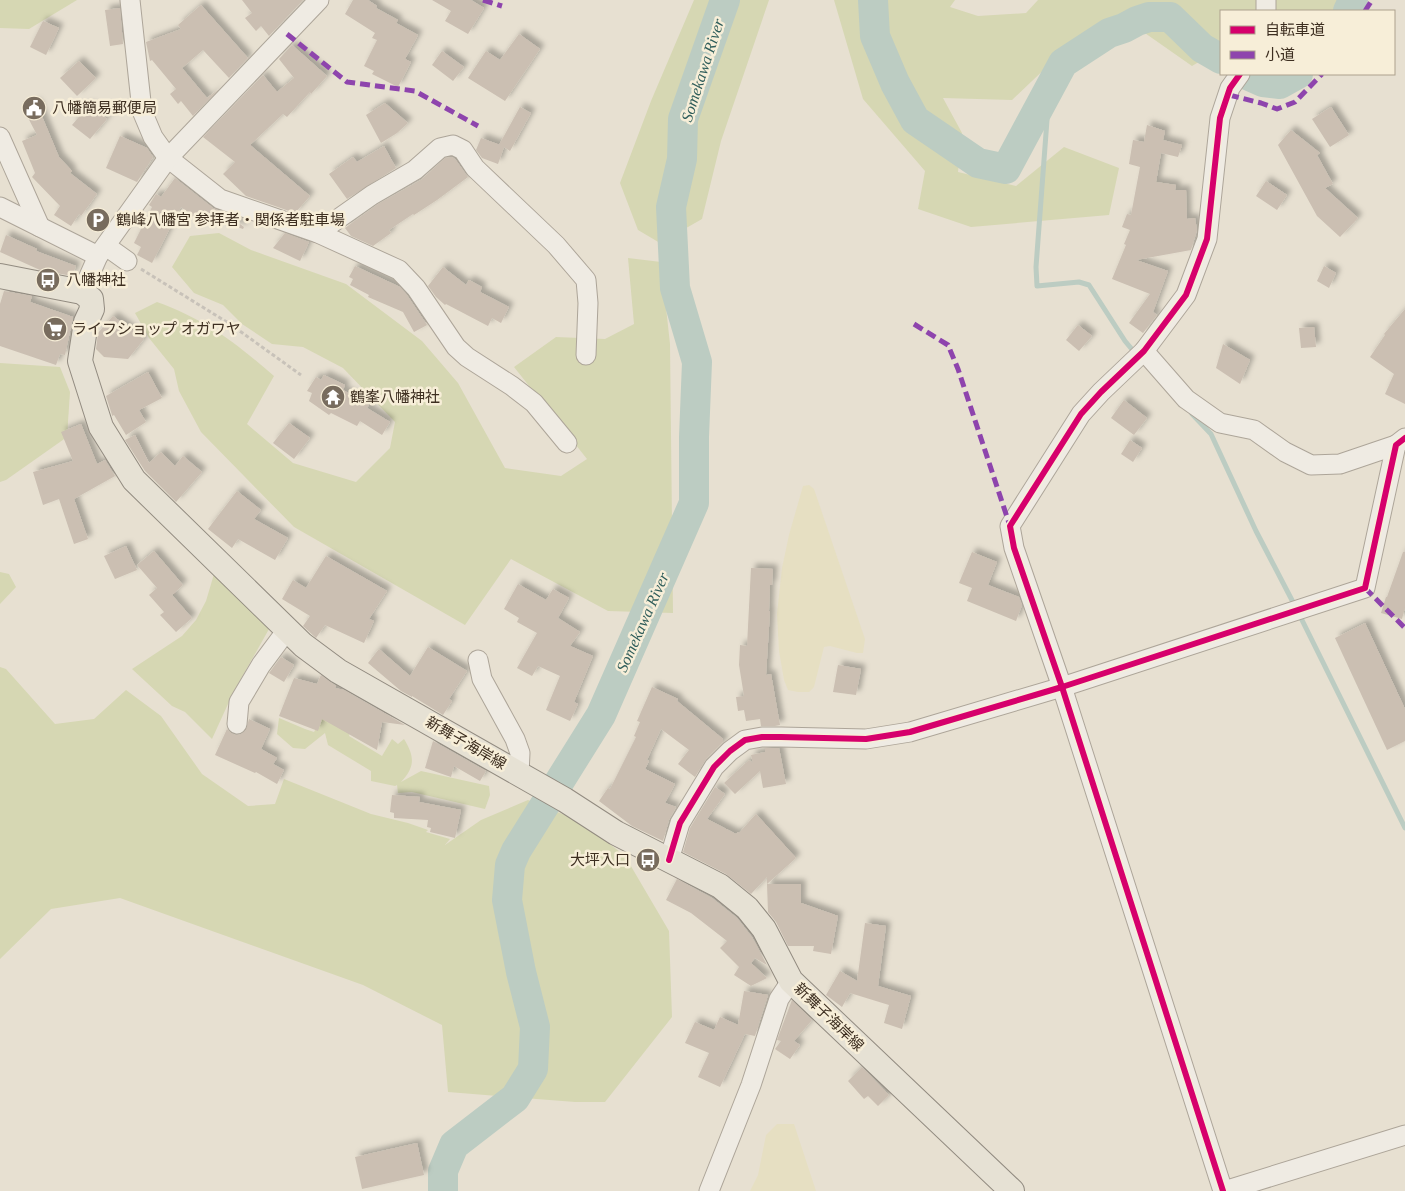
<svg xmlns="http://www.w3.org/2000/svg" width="1405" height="1191" viewBox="0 0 1405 1191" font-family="'Times New Roman','Noto Sans JP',serif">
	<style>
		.farmland { fill: #e6dfc2 }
		.green { fill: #d6d7b3 }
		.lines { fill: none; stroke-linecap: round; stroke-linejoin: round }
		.stream { stroke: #bcccc2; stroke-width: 5 }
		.river { stroke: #bcccc2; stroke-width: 30 }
		.building { fill: #cbbfb2; filter: url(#shadow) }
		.minor-casing { stroke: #ada599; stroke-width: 21 }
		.major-casing { stroke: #928b80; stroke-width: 26 }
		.path { stroke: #c8c2b9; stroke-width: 3; stroke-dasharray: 4 2.5; stroke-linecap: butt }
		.minor { stroke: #efebe3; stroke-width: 19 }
		.major { stroke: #e6e1d4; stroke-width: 24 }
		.quiet { stroke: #8e44ad; stroke-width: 5; stroke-dasharray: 10 5; stroke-linecap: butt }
		.cycleway-casing { stroke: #f7eed8; stroke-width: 9 }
		.cycleway { stroke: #d6006c; stroke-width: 6 }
		.labels { text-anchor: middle; stroke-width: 5; stroke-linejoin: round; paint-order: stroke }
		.poi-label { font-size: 15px; fill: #3d2e20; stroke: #f7eed8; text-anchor: start }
		.street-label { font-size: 15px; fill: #3d2e20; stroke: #f7eed8 }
		.water-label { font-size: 16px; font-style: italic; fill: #2f5d5a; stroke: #f7eed8 }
	</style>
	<defs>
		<filter id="shadow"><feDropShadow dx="4.5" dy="-4.5" stdDeviation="2.5" flood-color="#0004"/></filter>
	</defs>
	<rect width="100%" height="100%" fill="#e7e0d1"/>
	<g class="farmland">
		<polygon points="809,485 814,489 865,639 863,653 857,653 830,646 824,647 814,687 809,692 798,692 788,690 784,680 779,651 777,614 782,568 789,535 803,486"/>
		<polygon points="777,1124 794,1124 816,1191 750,1191 758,1175 766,1135"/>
	</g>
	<g class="green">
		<polygon points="0,0 77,0 29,29 0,28"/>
		<polygon points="694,0 769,0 721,141 702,219 660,243 638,230 620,183 651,101"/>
		<polygon points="834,0 955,0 950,7 978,16 1026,13 1038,0 1340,0 1334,11 1221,11 1221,57 1212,54 1192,66 1142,31 1074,41 1012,100 943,98 962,133 958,172 1016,186 1064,147 1119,168 1109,215 971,227 918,209 925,171 863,99"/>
		<path d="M 219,233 L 251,250 L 346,284 L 422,341 L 458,383 L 505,468 L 561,476 L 587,459 L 514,367 L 556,337 L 605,339 L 634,324 L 628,258 L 661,262 L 670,344 L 673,613 L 608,611 L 511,559 L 465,625 L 294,527 L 201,432 L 179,391 L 174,369 L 149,338 L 135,313 L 157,302 C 206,320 235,342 274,376 L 247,424 L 293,463 L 356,482 L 390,448 L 395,422 L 343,368 L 303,347 L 272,344 L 242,324 L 223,305 L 194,293 L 172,267 L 190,236 Z"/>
		<polygon points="0,363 60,367 70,392 67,437 6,480 0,482"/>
		<polygon points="0,572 9,574 16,587 0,604"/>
		<polygon points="214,574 267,624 269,629 233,693 212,739 185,712 172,706 132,669 182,636 196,620 206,601"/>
		<polygon points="0,667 6,669 55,724 94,719 126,690 161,716 202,774 248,806 275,804 284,779 371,814 408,823 428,830 426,832 450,839 445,845 481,820 528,800 582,822 625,856 669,931 672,1017 605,1102 575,1102 448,1092 442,1025 363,985 120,898 51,909 0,959"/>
		<path d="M 326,710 L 352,724 L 349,736 L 382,756 L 392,739 L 398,744 L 404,739 C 415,757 415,767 401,782 L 421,771 L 489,786 L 490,795 L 485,809 L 412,792 L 398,793 L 397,785 L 395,786 L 371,781 L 371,771 L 328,745 L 325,733 L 305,749 L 293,748 L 277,734 L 279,718 L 305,729 L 314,732 Z"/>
	</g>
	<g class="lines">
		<g class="stream">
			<polyline points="1036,115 1047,120 1036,267 1037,286 1079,282 1089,285 1125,341 1135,353"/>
			<polyline points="1192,414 1211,434 1256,531 1295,606"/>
			<polyline points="1299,614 1405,828"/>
		</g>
		<g class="river">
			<polyline points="873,0 875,36 895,83 915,120 978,163 1006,169 1063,63 1109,33 1124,28 1137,21 1149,17 1170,17 1202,48 1221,59"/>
			<polyline points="1348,11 1353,0"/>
			<polyline points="1245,74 1263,82 1280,84 1298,74"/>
			<polyline points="443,1191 443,1171 454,1145 515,1098 533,1069 535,1027 521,972 507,900 510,865 516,851 601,715 694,503 694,437 697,362 675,288 671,207 682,159 683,119 725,0"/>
		</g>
	</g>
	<g class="building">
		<polygon points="242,0 303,0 269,36 261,26 256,31 245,18 252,13"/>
		<polygon points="353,0 368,0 377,6 376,8 398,20 396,23 418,35 405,59 411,62 398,87 372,74 374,71 364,66 377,40 372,38 375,33 345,14"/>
		<polygon points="432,0 471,0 484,8 468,34 445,21 451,11"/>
		<polygon points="201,5 248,58 229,78 203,50 182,68 207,98 219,89 193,116 181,101 178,104 170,94 176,89 152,60 150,61 146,42 181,29 178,25"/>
		<polygon points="120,8 123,44 110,46 105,10"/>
		<polygon points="43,21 59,28 46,55 30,47"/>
		<polygon points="519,34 540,49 505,101 468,78 486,51 500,60"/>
		<polygon points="292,45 327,76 311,94 310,92 287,117 283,114 250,145 310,196 295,213 246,196 223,174 235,162 203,137 263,75 277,92 294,78 279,59"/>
		<polygon points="442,51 464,67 453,81 432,65"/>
		<polygon points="79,61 96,78 77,96 60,78"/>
		<polygon points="36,102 59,157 72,171 70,173 97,194 81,216 79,214 71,226 54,215 60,206 32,177 35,173 22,141 37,135 25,112"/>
		<polygon points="385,103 408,123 397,133 381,143 366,115"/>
		<polygon points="89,105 107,119 90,139 72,125"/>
		<polygon points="520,107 531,113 510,151 504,147 498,164 482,158 476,150 481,138 500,145 499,145"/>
		<polygon points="1331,107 1349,135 1330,147 1312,119"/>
		<polygon points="1147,125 1165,131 1163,140 1182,145 1178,157 1161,153 1156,182 1176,185 1175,190 1186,190 1187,219 1195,218 1197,230 1191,250 1136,260 1168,271 1153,312 1157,315 1143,333 1129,323 1150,294 1112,279 1126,245 1124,244 1130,230 1122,227 1127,214 1131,215 1140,167 1129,164 1133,140 1144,142"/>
		<polygon points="1291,130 1320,153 1317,155 1333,184 1325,188 1358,218 1340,237 1317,216 1278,145"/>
		<polygon points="120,136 147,148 153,157 137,182 106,168"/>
		<polygon points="384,146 396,168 347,199 329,174 353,157 357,162"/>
		<polygon points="452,157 455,159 468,177 437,200 414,215 413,214 389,230 391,233 373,246 351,236 345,228 378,204 421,180 445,158"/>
		<polygon points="175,178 213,208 225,213 244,227 243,229 216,220 214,223 207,218 202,224 181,207 152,263 137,255 141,247 134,243 152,207 149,205 156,194 161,197"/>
		<polygon points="1266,181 1287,195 1277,210 1256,196"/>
		<polygon points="285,233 309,242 300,261 273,248"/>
		<polygon points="6,235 37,249 36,251 76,266 72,276 40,270 0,252"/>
		<polygon points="355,266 400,287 407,295 427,325 414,332 403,312 368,297 369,295 350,285 353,279 349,277"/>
		<polygon points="1324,266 1336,273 1329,288 1317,281"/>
		<polygon points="443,267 466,285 469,280 482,287 480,292 509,307 501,323 492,318 488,326 446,304 445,305 436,297 428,286"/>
		<polygon points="4,291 32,296 30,302 73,317 65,355 60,354 56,365 0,346 0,304"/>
		<polygon points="1405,309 1405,404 1385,394 1394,374 1370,357 1385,335 1384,334"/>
		<polygon points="113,316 144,339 128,359 104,357 96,349 98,333"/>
		<polygon points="1078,325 1092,336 1079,351 1066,340"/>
		<polygon points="1314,327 1316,347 1301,348 1299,328"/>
		<polygon points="1223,344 1250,360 1240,384 1216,368"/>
		<polygon points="148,372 162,398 139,410 146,422 126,435 114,415 112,416 112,415 106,396"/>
		<polygon points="324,375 345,385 343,390 369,405 367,408 390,422 382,435 360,421 357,426 331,413 329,415 309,401 312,393 307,391 316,377 321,380"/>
		<polygon points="1124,400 1147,418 1134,435 1111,418"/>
		<polygon points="289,423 310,438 294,459 273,443"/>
		<polygon points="81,424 97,464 105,460 115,476 74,499 88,539 74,544 59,499 43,505 33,472 73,461 61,432"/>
		<polygon points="135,435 149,463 161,452 175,466 183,456 202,472 176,502 145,471 125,440"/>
		<polygon points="1130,440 1142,448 1133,462 1121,454"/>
		<polygon points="237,491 261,510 254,519 288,538 275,560 238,539 232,548 208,529"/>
		<polygon points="126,546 137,570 115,579 104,556"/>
		<polygon points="154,551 183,585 172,595 192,618 176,632 160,615 164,612 149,595 157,588 137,565"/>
		<polygon points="972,552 997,562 988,585 1019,597 1022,605 1016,621 967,601 972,588 959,583"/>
		<polygon points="1403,552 1405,552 1405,607 1402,619 1381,613 1386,597 1387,597"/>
		<polygon points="326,556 387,591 369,619 374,621 364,643 325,625 316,638 303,626 310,616 282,599 293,580 306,588"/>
		<polygon points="751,568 773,569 772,585 770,585 769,611 770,611 766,675 771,674 780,725 775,726 761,726 760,719 746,721 744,710 738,711 736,697 744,696 739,665 740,645 747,646"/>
		<polygon points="518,584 546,600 553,589 569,598 558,618 580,632 570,646 593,656 574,702 578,704 570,721 546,710 560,676 538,666 532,676 517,668 537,633 517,622 519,618 504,609"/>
		<polygon points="1365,623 1405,709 1405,741 1387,750 1335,638"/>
		<polygon points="428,647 467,671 449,699 452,701 443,715 412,696 412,697 401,691 368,663 379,649 410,676"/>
		<polygon points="281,657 294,665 284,682 269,673"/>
		<polygon points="838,665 861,669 856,695 833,692"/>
		<polygon points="321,675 336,686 335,688 344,690 405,725 382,722 377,750 322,719 318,731 279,716 294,678 317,684"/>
		<polygon points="652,687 678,699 677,701 723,739 723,742 706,759 695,777 678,764 689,750 661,729 647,760 649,761 645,769 675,784 665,803 676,807 669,820 663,841 632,826 599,801 608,788 610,789 636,737 634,736 640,722 637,721"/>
		<polygon points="249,719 270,729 261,749 277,758 273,764 284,770 277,784 256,772 255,773 215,755 227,729 231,733 236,735 241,734 246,730"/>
		<polygon points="433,741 486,771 480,781 454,766 451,777 425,768"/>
		<polygon points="765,748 779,748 786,784 763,788 760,771 735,794 724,783 749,760 753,763 751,755 765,752"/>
		<polygon points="715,787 725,794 707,819 736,834 738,832 739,833 756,814 796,858 767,884 767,877 751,894 726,874 683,852 690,828"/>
		<polygon points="392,795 420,797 419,802 461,810 455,838 430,832 431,828 427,827 428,820 394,818 394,813 390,812"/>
		<polygon points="677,879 712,898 737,918 752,937 767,965 755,958 751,963 767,978 751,986 734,975 739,967 720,948 727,941 691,913 666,900"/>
		<polygon points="767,884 801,884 801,903 838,916 831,954 813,951 814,946 788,946 776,922 768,912"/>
		<polygon points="865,923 886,926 878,986 911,996 902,1029 884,1023 889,1005 850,993 842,1007 826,995 840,971 857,981"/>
		<polygon points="744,991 768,995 755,1036 745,1034 720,1087 698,1077 709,1053 685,1043 695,1022 714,1030 720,1017 738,1025"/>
		<polygon points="792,1000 812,1020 794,1041 800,1045 790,1059 775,1049 781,1041 777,1040"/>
		<polygon points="862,1067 889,1095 878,1106 868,1096 864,1099 848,1081"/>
		<polygon points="417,1143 424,1175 362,1189 355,1157"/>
	</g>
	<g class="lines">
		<g class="minor-casing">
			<g id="minor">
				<polyline points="130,0 142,111 153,137 168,158 220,199 318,233 399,270 416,288 456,347 467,357 512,386 534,403 567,443"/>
				<polyline points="1266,11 1266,0"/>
				<polyline points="0,137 40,227"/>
				<polyline points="0,207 98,256"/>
				<polyline points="318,233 372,195 415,170 440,148 453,145 463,150 475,168 556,245 586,280 588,303 586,355"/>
				<polyline points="106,246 127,261"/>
				<polyline points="82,292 98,256 168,158 319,0"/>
				<polyline points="1144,351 1186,399 1220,423 1254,430 1285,452 1311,465 1340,464 1396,445"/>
				<polyline points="478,660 482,679 515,739 520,753 519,774"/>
				<polyline points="237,724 239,702 261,665 287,630"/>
				<polyline points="669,860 680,823 714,767 730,751 745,740 762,737 781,737 866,739 910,732 1062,687 1365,588 1396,445 1405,438"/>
				<polyline points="709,1191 751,1085 779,999 791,981"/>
				<polyline points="1223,1191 1062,687 1014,548 1010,526 1081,414 1101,392 1144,351 1186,295 1207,239 1220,118 1230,88 1240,74"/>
				<polyline points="1224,1191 1405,1135"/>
			</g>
		</g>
		<g class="major-casing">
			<polyline id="major" points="0,276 82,292 91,299 92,309 86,322 80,361 101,427 134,480 303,645 338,671 565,800 616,833 720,886 747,908 764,929 791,981 1012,1191"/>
		</g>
		<polyline class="path" points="141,269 230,324 301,375"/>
		<use href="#minor" class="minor"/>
		<use href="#major" class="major"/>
		<g class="quiet">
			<polyline points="483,0 502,6"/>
			<polyline points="1365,11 1372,0"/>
			<polyline points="287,34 347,82 415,91 478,126"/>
			<polyline points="1229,95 1261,103 1277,109 1295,102 1322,74"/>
			<polyline points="914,324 948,345 958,369 1010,526"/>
			<polyline points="1365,588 1405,628"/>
		</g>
		<g class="cycleway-casing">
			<g id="cycleway">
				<polyline points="669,860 680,823 714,767 730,751 745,740 762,737 781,737 866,739 910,732 1062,687 1365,588 1396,445 1405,438"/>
				<polyline points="1223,1191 1062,687 1014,548 1010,526 1081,414 1101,392 1144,351 1186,295 1207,239 1220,118 1230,88 1240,74"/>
			</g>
		</g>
		<use href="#cycleway" class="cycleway"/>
	</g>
	<defs>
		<g id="civic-disc" transform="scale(1.25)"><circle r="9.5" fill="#786c5e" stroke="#f7eed8"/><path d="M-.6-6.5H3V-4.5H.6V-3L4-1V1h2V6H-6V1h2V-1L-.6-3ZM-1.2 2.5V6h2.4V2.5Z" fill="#fff"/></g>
		<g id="parking-disc" transform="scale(1.25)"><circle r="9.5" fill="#786c5e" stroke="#f7eed8"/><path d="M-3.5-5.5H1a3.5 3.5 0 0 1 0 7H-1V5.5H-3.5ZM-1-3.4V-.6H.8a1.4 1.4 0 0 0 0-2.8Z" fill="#fff"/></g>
		<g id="bus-disc" transform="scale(1.25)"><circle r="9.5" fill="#786c5e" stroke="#f7eed8"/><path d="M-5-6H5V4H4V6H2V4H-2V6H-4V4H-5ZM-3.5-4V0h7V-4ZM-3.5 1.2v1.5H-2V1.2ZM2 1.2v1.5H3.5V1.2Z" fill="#fff"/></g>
		<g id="supermarket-disc" transform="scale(1.25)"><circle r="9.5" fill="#786c5e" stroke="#f7eed8"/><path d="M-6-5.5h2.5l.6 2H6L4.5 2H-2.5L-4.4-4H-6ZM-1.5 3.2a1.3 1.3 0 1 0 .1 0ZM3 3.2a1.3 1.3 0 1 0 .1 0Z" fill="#fff"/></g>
		<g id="temple-disc" transform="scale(1.25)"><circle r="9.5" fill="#786c5e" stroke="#f7eed8"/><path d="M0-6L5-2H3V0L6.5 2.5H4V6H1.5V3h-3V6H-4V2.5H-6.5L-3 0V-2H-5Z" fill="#fff"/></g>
	</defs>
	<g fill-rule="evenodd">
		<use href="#civic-disc" x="34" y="108"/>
		<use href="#parking-disc" x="98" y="220"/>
		<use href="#bus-disc" x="48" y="280"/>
		<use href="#supermarket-disc" x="55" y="329"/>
		<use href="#temple-disc" x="333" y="397"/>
		<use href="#bus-disc" x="648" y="860"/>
	</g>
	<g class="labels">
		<g class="poi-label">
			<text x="52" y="113">八幡簡易郵便局</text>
			<text x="116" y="225">鶴峰八幡宮 参拝者・関係者駐車場</text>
			<text x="66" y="285">八幡神社</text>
			<text x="72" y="334">ライフショップ オガワヤ</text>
			<text x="350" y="402">鶴峯八幡神社</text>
			<text x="630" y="865" text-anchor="end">大坪入口</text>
		</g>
		<g class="street-label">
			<text transform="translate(466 743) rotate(30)" y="5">新舞子海岸線</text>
			<text transform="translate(829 1017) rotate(44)" y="5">新舞子海岸線</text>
		</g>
		<g class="water-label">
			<text transform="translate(702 70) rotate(-72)" y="6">Somekawa River</text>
			<text transform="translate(642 622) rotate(-66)" y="6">Somekawa River</text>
		</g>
	</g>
	<rect x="1220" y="10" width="175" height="65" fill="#f7eed8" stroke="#ada18e"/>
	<rect x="1230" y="26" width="25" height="8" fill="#d6006c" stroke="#ada18e"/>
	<text x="1265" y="35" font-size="15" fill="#3d2e20">自転車道</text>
	<rect x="1230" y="51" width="25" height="8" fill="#8e44ad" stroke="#ada18e"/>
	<text x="1265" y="60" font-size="15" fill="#3d2e20">小道</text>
</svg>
